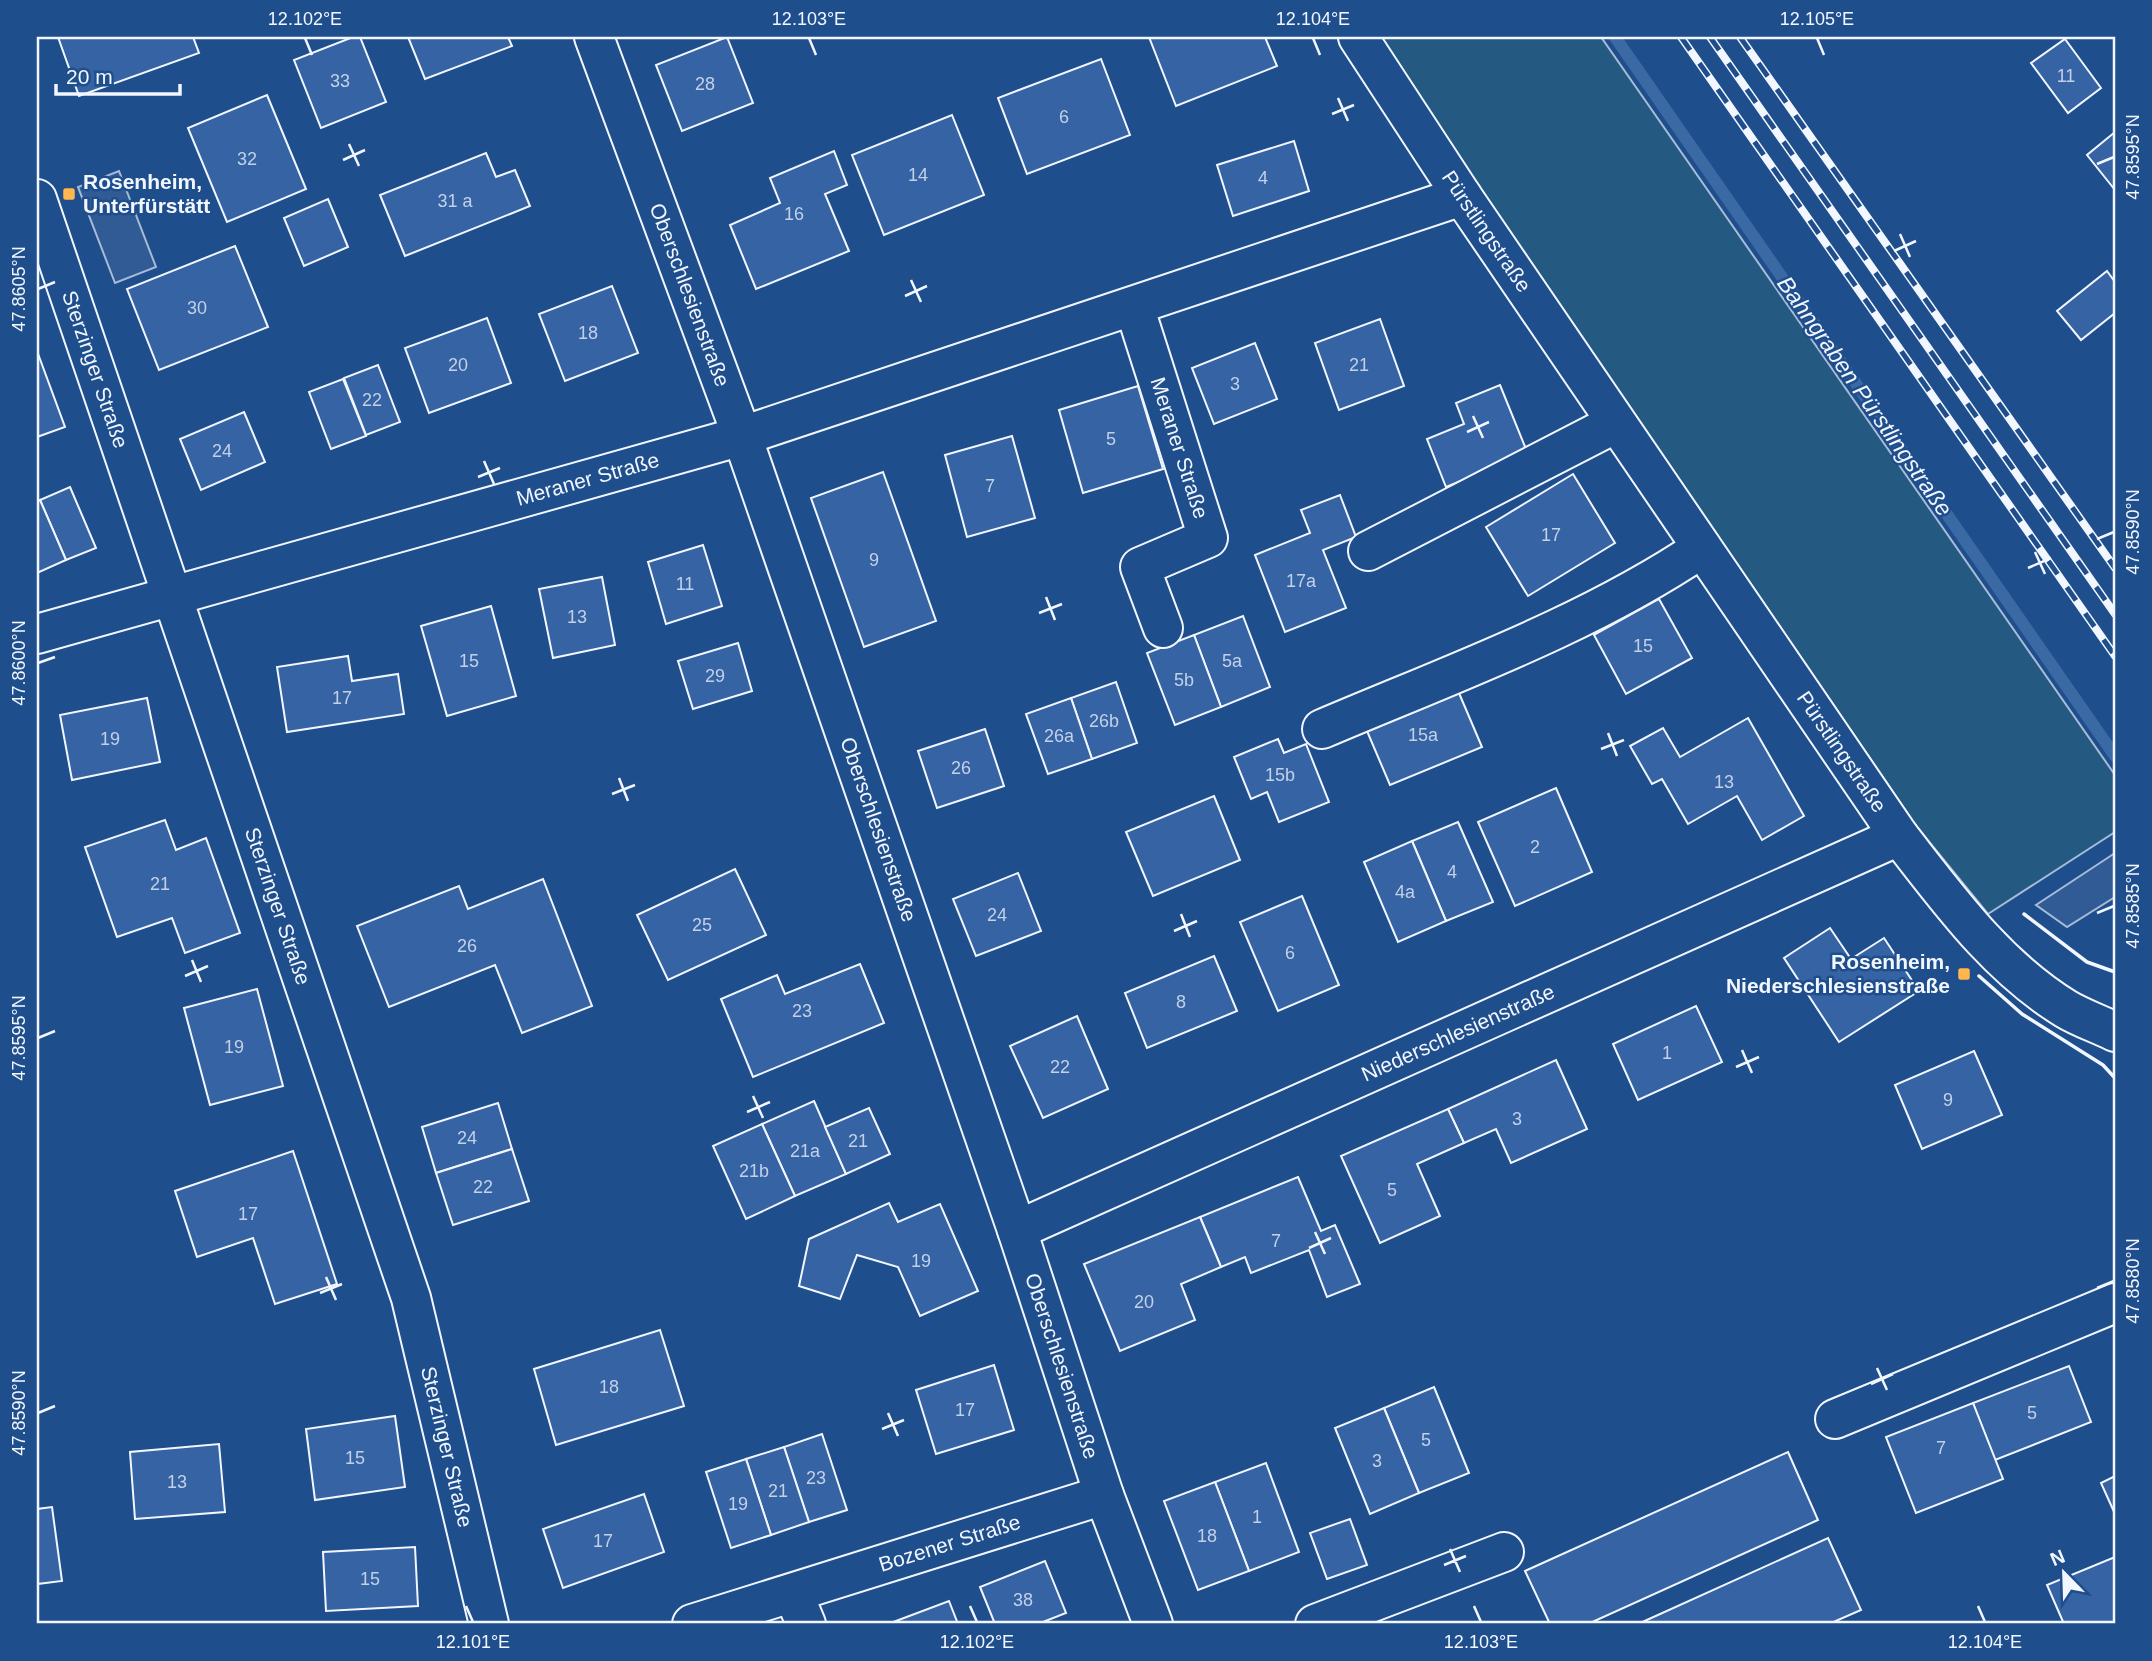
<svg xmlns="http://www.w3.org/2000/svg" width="2152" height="1661" viewBox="0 0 2152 1661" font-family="Arial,sans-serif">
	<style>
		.green { fill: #245a82; stroke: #a8bbd7; stroke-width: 2 }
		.parking { fill: #305b95; stroke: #a8bbd7; stroke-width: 2 }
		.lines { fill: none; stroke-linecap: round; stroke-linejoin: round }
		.stream { stroke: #3b69a3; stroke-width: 12 }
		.building { fill: #3563a3; stroke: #f2f6ff; stroke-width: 2 }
		.minor-casing { stroke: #f2f6ff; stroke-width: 42 }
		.minor { stroke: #1f4e8c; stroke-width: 38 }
		.rail-casing { stroke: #f2f6ff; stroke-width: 8 }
		.rail { stroke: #1f4e8c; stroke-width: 5; stroke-dasharray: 16; stroke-linecap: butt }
		.wall { stroke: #f2f6ff; stroke-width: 3.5 }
		.ticks { fill: none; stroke: #f2f6ff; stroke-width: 2.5 }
		.poi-dot { fill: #ffb74d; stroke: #1f4e8c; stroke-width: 2.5 }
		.labels { text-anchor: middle; stroke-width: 5; stroke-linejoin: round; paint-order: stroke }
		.number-label { font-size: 18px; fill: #c3d1e8 }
		.poi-label { font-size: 21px; font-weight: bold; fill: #f2f6ff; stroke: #1f4e8c; text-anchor: start }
		.street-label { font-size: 21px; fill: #f2f6ff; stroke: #1f4e8c }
		.water-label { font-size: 23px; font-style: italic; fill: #f2f6ff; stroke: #1f4e8c }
		.neatline { fill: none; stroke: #f2f6ff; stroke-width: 2.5 }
		.ticks-label { font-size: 18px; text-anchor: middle; fill: #f2f6ff }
	</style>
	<rect width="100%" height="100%" fill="#1f4e8c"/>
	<polygon class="green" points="1380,37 1601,37 2115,775 2115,832 1988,914 1917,827 1478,186"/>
	<g class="parking">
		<polygon points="119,171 156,267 115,283 78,187"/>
		<polygon points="2115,853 2115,897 2067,927 2036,905"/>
	</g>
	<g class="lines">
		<polyline class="stream" points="1615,37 2115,756"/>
	</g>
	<g class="building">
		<polygon points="58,37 193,37 199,53 79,96"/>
		<polygon points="353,37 360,37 386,102 321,128 294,60"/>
		<polygon points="408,37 508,37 512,46 425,79"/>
		<polygon points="727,37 753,103 682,131 656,65"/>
		<polygon points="1149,37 1265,37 1277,66 1176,106"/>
		<polygon points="2065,39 2101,88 2068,113 2031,63"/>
		<polygon points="1101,59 1130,135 1027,174 998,98"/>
		<polygon points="267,95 306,189 227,222 188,128"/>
		<polygon points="952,115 984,195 884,235 852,155"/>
		<polygon points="2115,132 2115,190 2087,155"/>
		<polygon points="1294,141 1309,191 1233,216 1217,165"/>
		<polygon points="834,151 847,185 825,194 849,251 756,289 730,225 780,203 770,178"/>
		<polygon points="486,153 496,177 515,170 530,206 405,256 380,195"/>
		<polygon points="328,199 348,247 304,266 284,218"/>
		<polygon points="235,246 268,327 159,370 127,289"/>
		<polygon points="2107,271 2115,282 2115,313 2081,340 2057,311"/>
		<polygon points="612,286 638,353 565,381 539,314"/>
		<polygon points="487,318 511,383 429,413 405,348"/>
		<polygon points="1380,319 1404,386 1339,410 1315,343"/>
		<polygon points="1255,343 1277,399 1214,424 1192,368"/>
		<polygon points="37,351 65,427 37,437"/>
		<polygon points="378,365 400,422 366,435 344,378"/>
		<polygon points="343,379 366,436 331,449 309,392"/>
		<polygon points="1500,385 1528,454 1446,487 1427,439 1464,424 1456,403"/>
		<polygon points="1138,386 1163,469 1083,493 1059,410"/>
		<polygon points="244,412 265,462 201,490 180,439"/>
		<polygon points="1012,436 1035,518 967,537 945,455"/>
		<polygon points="883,472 936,621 864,647 811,498"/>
		<polygon points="1573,474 1615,543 1528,596 1486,527"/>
		<polygon points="70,487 96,548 66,560 40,500"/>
		<polygon points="1340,495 1356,537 1323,550 1346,608 1285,632 1255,555 1310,533 1301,510"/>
		<polygon points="40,500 66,560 37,573 37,502"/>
		<polygon points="703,545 722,606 666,624 648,562"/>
		<polygon points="602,577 615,645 553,658 539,589"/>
		<polygon points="1659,599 1692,658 1626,694 1594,635"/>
		<polygon points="491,606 516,696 447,716 421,626"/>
		<polygon points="1243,616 1270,687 1221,707 1194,635"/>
		<polygon points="1194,635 1221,707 1175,725 1147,653"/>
		<polygon points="738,643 752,691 693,709 678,661"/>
		<polygon points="348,656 352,681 398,674 404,714 287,732 277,667"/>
		<polygon points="1116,682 1137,743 1092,759 1071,698"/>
		<polygon points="1456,686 1482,747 1390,785 1364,724"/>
		<polygon points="147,698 160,762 72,780 60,715"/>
		<polygon points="1071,698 1092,759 1048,774 1026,714"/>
		<polygon points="1748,718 1804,816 1762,840 1737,796 1688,824 1662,779 1652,784 1630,746 1663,728 1680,757"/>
		<polygon points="985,729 1004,786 937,808 918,751"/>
		<polygon points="1278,739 1284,753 1306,744 1329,802 1279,822 1267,792 1251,799 1234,757"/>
		<polygon points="1556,788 1592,872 1515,906 1478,822"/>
		<polygon points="1214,796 1240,860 1153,896 1126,832"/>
		<polygon points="165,820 176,850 206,838 240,933 185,953 172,918 117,937 85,847"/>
		<polygon points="1458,822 1493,902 1446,921 1412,841"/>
		<polygon points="1412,841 1446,921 1398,942 1364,862"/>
		<polygon points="735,869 766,935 668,980 637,915"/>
		<polygon points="1018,873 1041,931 976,956 953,899"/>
		<polygon points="543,879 592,1006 522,1033 495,965 389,1007 357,926 459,886 468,909"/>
		<polygon points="1302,896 1339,985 1278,1011 1240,922"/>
		<polygon points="1830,928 1851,959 1884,938 1919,991 1839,1042 1784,958"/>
		<polygon points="1214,956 1237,1011 1147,1048 1125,993"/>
		<polygon points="860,964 884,1023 753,1077 721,999 777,975 785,994"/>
		<polygon points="257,989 283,1086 210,1105 184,1008"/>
		<polygon points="1696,1006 1722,1062 1638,1100 1613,1044"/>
		<polygon points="1077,1016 1108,1089 1043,1118 1010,1046"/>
		<polygon points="1974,1051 2002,1115 1922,1149 1895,1085"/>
		<polygon points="1556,1060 1587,1129 1511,1163 1496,1129 1464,1143 1448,1109"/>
		<polygon points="814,1101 846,1174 795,1196 762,1124"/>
		<polygon points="498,1103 512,1149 436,1173 422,1127"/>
		<polygon points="869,1108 890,1154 846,1174 825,1127"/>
		<polygon points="1448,1109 1464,1143 1417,1164 1440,1216 1380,1243 1341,1156"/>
		<polygon points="762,1124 795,1196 746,1219 713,1146"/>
		<polygon points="512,1149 529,1201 453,1225 436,1173"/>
		<polygon points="293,1151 337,1284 275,1304 253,1238 197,1257 175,1191"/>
		<polygon points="1298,1177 1321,1231 1335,1225 1360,1284 1327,1297 1309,1250 1251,1273 1245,1257 1221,1267 1200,1217"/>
		<polygon points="889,1203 898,1222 940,1204 978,1291 920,1316 898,1267 857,1255 840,1299 799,1286 809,1239"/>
		<polygon points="1200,1217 1221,1267 1181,1284 1195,1320 1120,1351 1084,1264"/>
		<polygon points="660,1330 684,1406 556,1445 534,1369"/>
		<polygon points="994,1365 1014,1430 936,1454 916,1390"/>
		<polygon points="2069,1366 2091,1422 1995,1460 1973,1403"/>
		<polygon points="1434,1387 1469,1473 1419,1493 1384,1408"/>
		<polygon points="1973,1403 2003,1479 1916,1513 1886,1437"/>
		<polygon points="1384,1408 1419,1493 1370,1514 1335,1428"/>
		<polygon points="395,1416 405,1487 315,1500 306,1429"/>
		<polygon points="822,1434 847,1510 809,1522 784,1447"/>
		<polygon points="219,1444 225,1512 135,1519 130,1452"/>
		<polygon points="784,1447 809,1522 771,1535 746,1459"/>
		<polygon points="1788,1452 1818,1520 1588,1624 1550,1624 1525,1571"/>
		<polygon points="746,1459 771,1535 731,1548 706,1472"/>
		<polygon points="1266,1463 1299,1552 1249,1571 1215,1482"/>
		<polygon points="2115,1476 2115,1514 2101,1483"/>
		<polygon points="1215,1482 1249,1571 1198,1590 1164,1501"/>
		<polygon points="644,1494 664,1552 563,1588 543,1529"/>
		<polygon points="52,1507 62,1581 37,1584 37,1509"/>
		<polygon points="1350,1519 1367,1565 1327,1579 1310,1533"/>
		<polygon points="1828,1538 1861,1610 1829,1624 1638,1624"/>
		<polygon points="415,1547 418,1606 326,1611 323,1552"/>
		<polygon points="2115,1557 2115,1624 2064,1624 2047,1585"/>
		<polygon points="1045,1561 1066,1613 1038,1624 995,1624 980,1587"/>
		<polygon points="949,1601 958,1624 888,1624"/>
	</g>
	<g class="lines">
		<g class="minor-casing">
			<g id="minor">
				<path id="s1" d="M 594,37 L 742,436 L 1017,1230 L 1104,1495 L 1153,1624"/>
				<path id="s2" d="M 1358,37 L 1462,196 L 1899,836 C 1949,900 1996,966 2066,1009 C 2081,1018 2099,1024 2115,1032"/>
				<path id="s3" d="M 37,199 L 411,1298 L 489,1624"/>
				<path id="s4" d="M 1134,306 L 1208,538 L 1140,567 L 1163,628"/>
				<polyline points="1368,551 1616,423"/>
				<path id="s5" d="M 37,634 L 742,436 L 1462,196"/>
				<path d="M 1322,729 C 1451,674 1586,626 1702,548"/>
				<path id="s6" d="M 1017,1230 L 1899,836"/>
				<polyline points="1835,1419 2115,1303"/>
				<polyline points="793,1593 806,1624"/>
				<path id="s7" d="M 692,1624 L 1104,1495"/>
				<polyline points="1315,1624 1504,1552"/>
			</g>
		</g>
		<use href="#minor" class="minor"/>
		<g class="rail-casing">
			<g id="rail">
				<polyline points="1681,37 2115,656"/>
				<polyline points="1710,37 2115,614"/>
				<polyline points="1740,37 2115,568"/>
			</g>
		</g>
		<use href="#rail" class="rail"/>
		<g class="wall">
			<polyline points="2024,914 2087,962 2115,972"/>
			<polyline points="1979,976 2022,1014 2103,1065 2115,1078"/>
		</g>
	</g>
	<path class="ticks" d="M 305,38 L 312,55M 809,38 L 816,55M 1313,38 L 1320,55M 1817,38 L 1824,55M 1338,98 L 1348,121M 1332,114 L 1354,105M 349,144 L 359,166M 343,160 L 365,150M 2097,164 L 2114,157M 1900,234 L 1910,257M 1894,251 L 1916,241M 911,280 L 921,302M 38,289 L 55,282M 905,296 L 927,286M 1473,416 L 1483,438M 1467,432 L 1489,422M 484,461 L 494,484M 478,477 L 500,468M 2097,539 L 2114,532M 2035,552 L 2045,574M 2028,568 L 2051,558M 1046,597 L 1055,620M 1039,613 L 1062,604M 38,663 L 55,657M 1608,733 L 1617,756M 1601,749 L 1624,740M 619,778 L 628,801M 612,794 L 635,785M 2097,913 L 2114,906M 1181,914 L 1190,937M 1174,931 L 1197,921M 192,960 L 201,982M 185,976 L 208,966M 38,1038 L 55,1031M 1742,1050 L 1752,1073M 1736,1067 L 1759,1057M 753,1096 L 763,1118M 747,1112 L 770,1102M 1315,1232 L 1325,1254M 1309,1248 L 1331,1238M 326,1277 L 336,1300M 2097,1288 L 2114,1281M 320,1293 L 342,1284M 1877,1368 L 1887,1390M 1871,1384 L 1893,1374M 38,1413 L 55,1406M 888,1413 L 898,1436M 882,1429 L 904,1420M 1450,1549 L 1460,1572M 1444,1565 L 1466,1556M 466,1606 L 473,1622M 970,1606 L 977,1622M 1474,1606 L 1481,1622M 1978,1606 L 1985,1622"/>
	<g class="poi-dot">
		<rect x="62" y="187" width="14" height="14" rx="3.5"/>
		<rect x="1957" y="967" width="14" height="14" rx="3.5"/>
	</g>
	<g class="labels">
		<g class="number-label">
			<text x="2066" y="82">11</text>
			<text x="340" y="87">33</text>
			<text x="705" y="90">28</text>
			<text x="1064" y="123">6</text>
			<text x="247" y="165">32</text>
			<text x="918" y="181">14</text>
			<text x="1263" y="184">4</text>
			<text x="455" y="207">31 a</text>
			<text x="794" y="220">16</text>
			<text x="197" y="314">30</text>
			<text x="588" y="339">18</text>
			<text x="458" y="371">20</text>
			<text x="1359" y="371">21</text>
			<text x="1235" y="390">3</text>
			<text x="372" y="406">22</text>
			<text x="1111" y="445">5</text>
			<text x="222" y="457">24</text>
			<text x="990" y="492">7</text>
			<text x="1551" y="541">17</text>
			<text x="874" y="566">9</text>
			<text x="1301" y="587">17a</text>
			<text x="685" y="590">11</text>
			<text x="577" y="623">13</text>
			<text x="1643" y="652">15</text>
			<text x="469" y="667">15</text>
			<text x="1232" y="667">5a</text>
			<text x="715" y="682">29</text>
			<text x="1184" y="686">5b</text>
			<text x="342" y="704">17</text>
			<text x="1104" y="727">26b</text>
			<text x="1423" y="741">15a</text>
			<text x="1059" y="742">26a</text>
			<text x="110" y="745">19</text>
			<text x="961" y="774">26</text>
			<text x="1280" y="781">15b</text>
			<text x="1724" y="788">13</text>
			<text x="1535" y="853">2</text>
			<text x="1452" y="878">4</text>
			<text x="160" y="890">21</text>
			<text x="1405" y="898">4a</text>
			<text x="997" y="921">24</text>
			<text x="702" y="931">25</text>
			<text x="467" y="952">26</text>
			<text x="1290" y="959">6</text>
			<text x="1181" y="1008">8</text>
			<text x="802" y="1017">23</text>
			<text x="234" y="1053">19</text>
			<text x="1667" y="1059">1</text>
			<text x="1060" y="1073">22</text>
			<text x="1948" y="1106">9</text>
			<text x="1517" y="1125">3</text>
			<text x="467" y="1144">24</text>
			<text x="858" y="1147">21</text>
			<text x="805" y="1157">21a</text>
			<text x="754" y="1177">21b</text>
			<text x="483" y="1193">22</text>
			<text x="1392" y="1196">5</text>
			<text x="248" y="1220">17</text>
			<text x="1276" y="1247">7</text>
			<text x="921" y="1267">19</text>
			<text x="1144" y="1308">20</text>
			<text x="609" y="1393">18</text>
			<text x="965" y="1416">17</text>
			<text x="2032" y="1419">5</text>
			<text x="1426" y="1446">5</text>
			<text x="1941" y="1454">7</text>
			<text x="355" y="1464">15</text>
			<text x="1377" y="1467">3</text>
			<text x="816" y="1484">23</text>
			<text x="177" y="1488">13</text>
			<text x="778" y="1497">21</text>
			<text x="738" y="1510">19</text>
			<text x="1257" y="1523">1</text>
			<text x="1207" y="1542">18</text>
			<text x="603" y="1547">17</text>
			<text x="370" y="1585">15</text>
			<text x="1023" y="1606">38</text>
		</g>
		<g class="poi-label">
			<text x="83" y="189">Rosenheim,<tspan x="83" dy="24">Unterfürstätt</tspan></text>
			<text x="1950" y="969" text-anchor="end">Rosenheim,<tspan x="1950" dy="24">Niederschlesienstraße</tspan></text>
		</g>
		<g class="street-label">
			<text dy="7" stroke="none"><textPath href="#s2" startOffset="233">Pürstlingstraße</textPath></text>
			<text dy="7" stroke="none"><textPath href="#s1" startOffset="275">Oberschlesienstraße</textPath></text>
			<text dy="7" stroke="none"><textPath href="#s3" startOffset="180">Sterzinger Straße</textPath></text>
			<text dy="7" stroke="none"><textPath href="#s4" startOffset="149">Meraner Straße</textPath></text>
			<text dy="7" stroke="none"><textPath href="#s5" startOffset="572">Meraner Straße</textPath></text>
			<text dy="7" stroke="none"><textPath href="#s2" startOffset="863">Pürstlingstraße</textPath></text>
			<text dy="7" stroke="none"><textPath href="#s1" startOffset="842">Oberschlesienstraße</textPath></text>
			<text dy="7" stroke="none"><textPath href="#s3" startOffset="747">Sterzinger Straße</textPath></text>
			<text dy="7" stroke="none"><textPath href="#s6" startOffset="483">Niederschlesienstraße</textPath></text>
			<text dy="7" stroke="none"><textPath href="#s1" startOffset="1409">Oberschlesienstraße</textPath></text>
			<text dy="7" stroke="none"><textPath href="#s3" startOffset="1314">Sterzinger Straße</textPath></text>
			<text dy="7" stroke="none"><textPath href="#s7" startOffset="270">Bozener Straße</textPath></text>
		</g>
		<g class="water-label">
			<text transform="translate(1865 396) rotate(55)" y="8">Bahngraben Pürstlingstraße</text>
		</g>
	</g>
	<rect width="2152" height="1661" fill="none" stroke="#1f4e8c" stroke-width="77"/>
	<g transform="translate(2064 1573) rotate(337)" stroke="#1f4e8c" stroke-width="5" paint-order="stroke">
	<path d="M0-5L12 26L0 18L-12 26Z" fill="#f2f6ff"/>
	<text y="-10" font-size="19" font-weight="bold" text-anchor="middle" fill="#f2f6ff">N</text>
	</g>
	<path d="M56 84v10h124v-10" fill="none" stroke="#f2f6ff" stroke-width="3.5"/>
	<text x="66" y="84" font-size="21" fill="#f2f6ff" stroke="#1f4e8c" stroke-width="5" paint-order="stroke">20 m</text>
	<rect x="38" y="38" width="2076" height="1584" class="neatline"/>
	<g class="ticks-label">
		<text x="305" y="25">12.102°E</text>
		<text x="809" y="25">12.103°E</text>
		<text x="1313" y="25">12.104°E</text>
		<text x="1817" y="25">12.105°E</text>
		<text transform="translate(2133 157) rotate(-90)" y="6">47.8595°N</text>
		<text transform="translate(19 289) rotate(-90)" y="6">47.8605°N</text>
		<text transform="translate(2133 532) rotate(-90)" y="6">47.8590°N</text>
		<text transform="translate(19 663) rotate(-90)" y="6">47.8600°N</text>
		<text transform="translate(2133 906) rotate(-90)" y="6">47.8585°N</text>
		<text transform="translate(19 1038) rotate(-90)" y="6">47.8595°N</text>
		<text transform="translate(2133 1281) rotate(-90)" y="6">47.8580°N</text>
		<text transform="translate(19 1413) rotate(-90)" y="6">47.8590°N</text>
		<text x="473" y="1648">12.101°E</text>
		<text x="977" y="1648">12.102°E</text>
		<text x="1481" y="1648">12.103°E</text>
		<text x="1985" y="1648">12.104°E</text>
	</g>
</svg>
